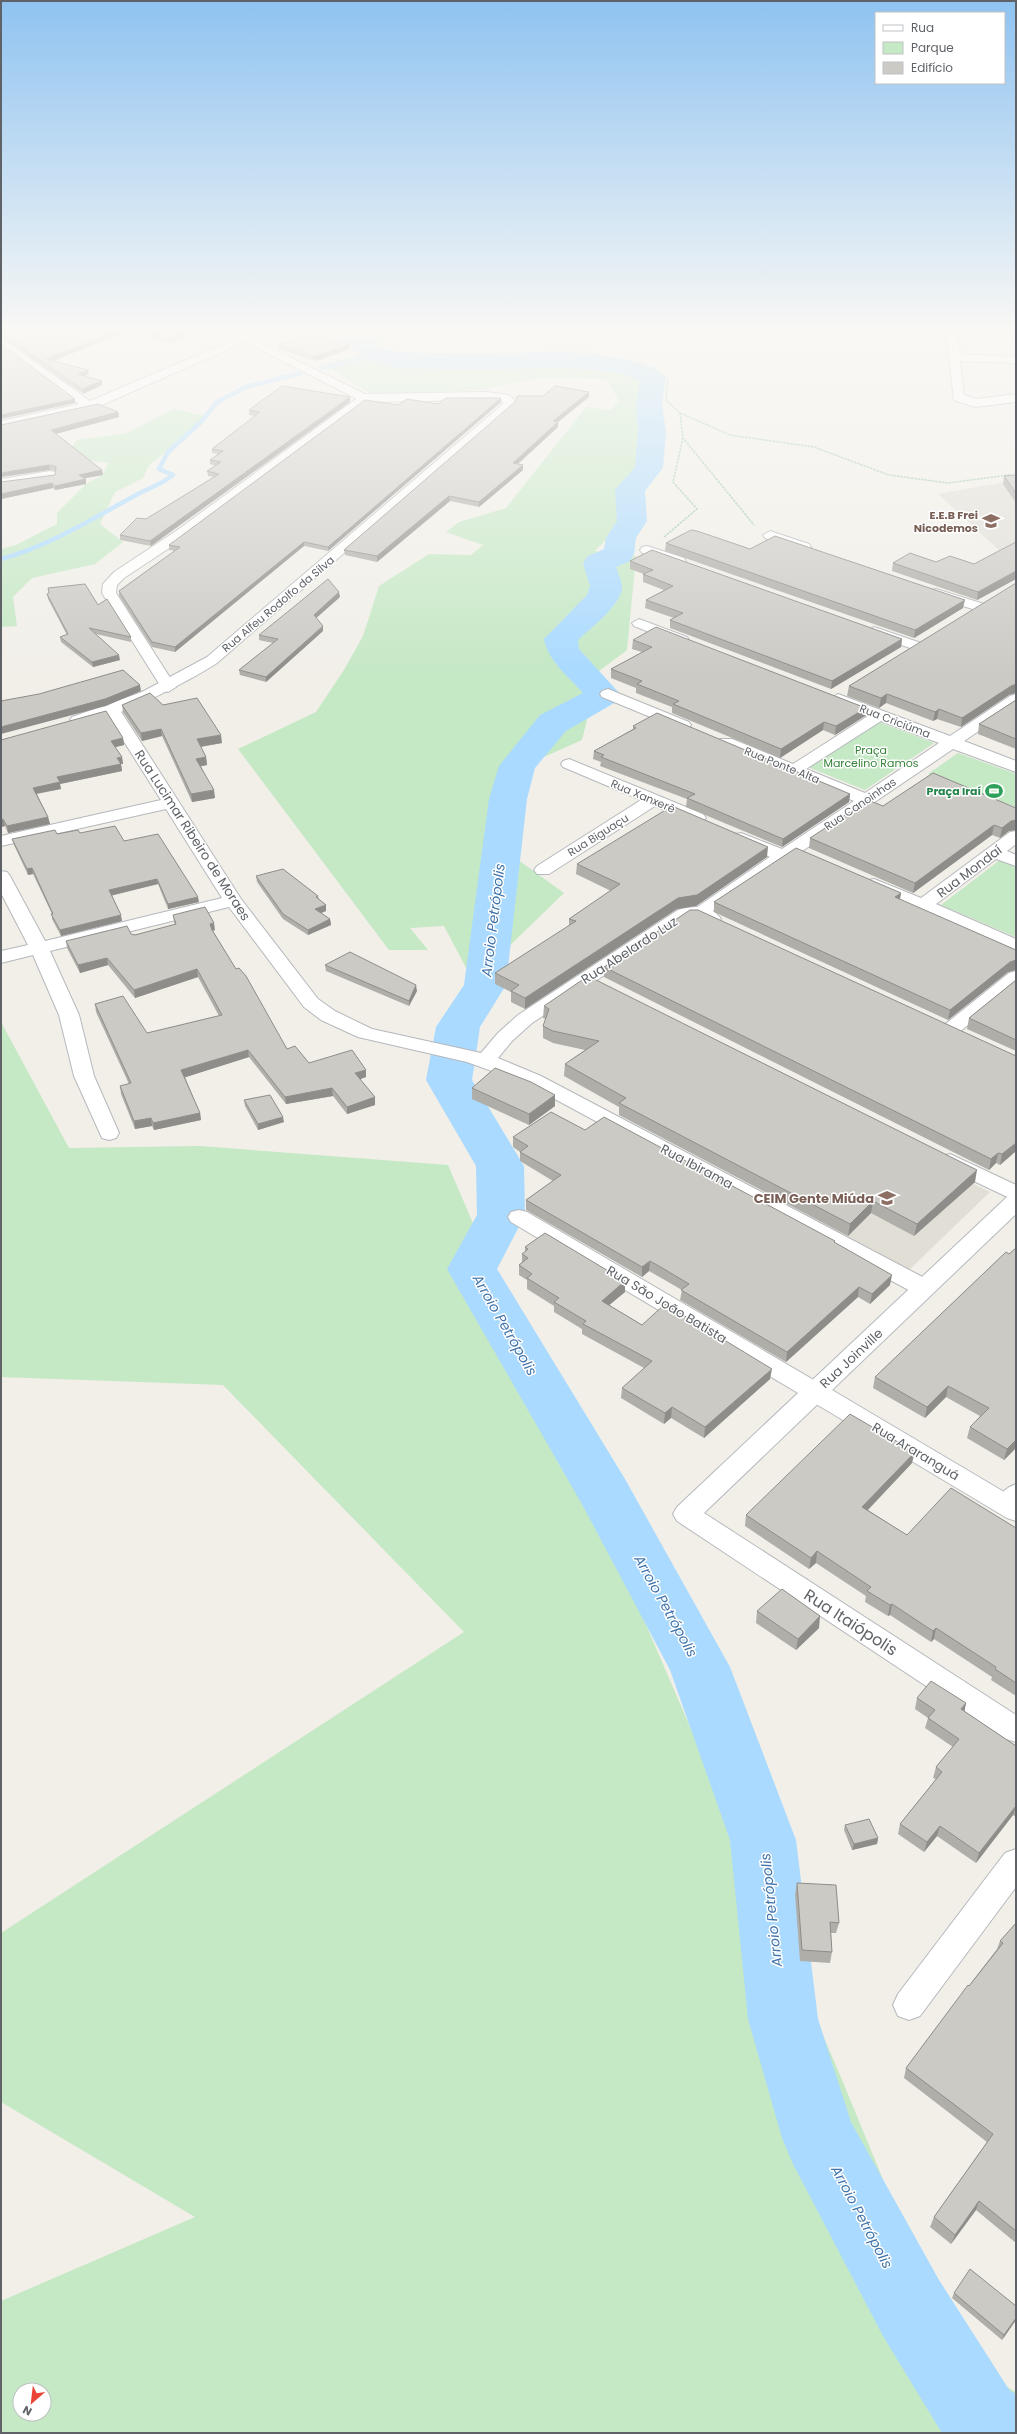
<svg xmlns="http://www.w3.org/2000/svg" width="1017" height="2434" viewBox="0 0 1017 2434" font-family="Poppins,sans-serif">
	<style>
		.education { fill: #e1ded6 }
		.green { fill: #c5e8c5; fill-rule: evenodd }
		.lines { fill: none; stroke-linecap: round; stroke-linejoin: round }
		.stream { stroke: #aadaff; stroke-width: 4.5 }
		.river { fill: #aadaff; fill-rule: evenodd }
		.street-casing { stroke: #b5b8bc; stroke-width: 2 }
		.secondary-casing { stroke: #b6babf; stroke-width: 2 }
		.path { stroke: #9cc7a9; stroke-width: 1.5; stroke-dasharray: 2.5 1; stroke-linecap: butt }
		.street { fill: #fff; fill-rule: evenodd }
		.secondary { fill: #fff; fill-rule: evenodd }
		.wall { fill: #afaea9 }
		.shaded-wall { fill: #8f8d8a }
		.building { fill: #cccac5; stroke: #8f8d8a }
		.labels { text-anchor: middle; stroke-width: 3; stroke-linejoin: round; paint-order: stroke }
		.far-education-label { font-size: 11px; font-weight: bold; fill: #785e54; stroke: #fff; text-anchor: end }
		.far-street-label { font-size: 11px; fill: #5f6368; stroke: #fff }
		.far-park-label { font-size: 11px; fill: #348238; stroke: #fff }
		.far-leisure-label { font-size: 11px; font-weight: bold; fill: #27864d; stroke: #fff; text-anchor: end }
		.street-label { font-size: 13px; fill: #5f6368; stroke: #fff }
		.education-label { font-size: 13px; font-weight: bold; fill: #785e54; stroke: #fff; text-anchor: end }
		.water-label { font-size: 14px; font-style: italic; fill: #4174aa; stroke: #fff }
		.near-street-label { font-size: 16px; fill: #5f6368; stroke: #fff }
	</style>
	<rect width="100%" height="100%" fill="#f1efe8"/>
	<g class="education">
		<polygon points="1016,480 1016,548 999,550 938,494"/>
		<polygon points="867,1132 990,1192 909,1270 784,1205"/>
	</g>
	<g class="green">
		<polygon points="333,333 392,333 383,340 383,359 404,363 539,358 629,369 647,386 642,421 645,443 636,479 623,491 624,521 595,551 636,556 627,650 599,671 582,740 528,764 514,857 564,893 473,981 444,926 410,928 428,950 389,950 238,749 316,712 344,670 363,636 379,586 429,554 471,555 483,545 446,532 459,522 506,508 586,407 610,410 619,401 606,379 541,378 481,390 370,394 333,370 320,365 367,353"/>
		<polygon points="174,409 205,416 201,424 149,465 143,478 115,492 100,524 123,542 95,564 32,578 13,597 17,626 1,627 1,549 16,545 57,524 57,513 86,484 103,475 108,463 63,457 77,440 127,433"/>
		<polygon points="879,722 934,743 865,790 808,767"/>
		<polygon points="958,753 1016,774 1016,807 928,774"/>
		<polygon points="1000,860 1016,866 1016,937 941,905"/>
		<path d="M 1,1022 L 69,1148 L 200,1146 L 448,1165 L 840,2075 L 957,2359 L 1016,2392 L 1016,2433 L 1,2433 L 1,2301 L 195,2217 L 1,2102 L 1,1933 L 464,1632 L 223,1385 L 1,1377 ZM 20,2390 L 44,2390 L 44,2414 L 20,2414 Z"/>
	</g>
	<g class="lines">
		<g class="stream">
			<polyline points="322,368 375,355"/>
			<path d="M 1,559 C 49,546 92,519 136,495 C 150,487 159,486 173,475 L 159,469 L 168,452 L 201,422 L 217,402 L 246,387 L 301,373"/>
		</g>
		<path class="river" d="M 333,333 L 362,333 L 383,349 L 400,352 L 479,354 L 561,351 L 623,358 L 653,367 L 666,378 L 662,404 L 666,432 L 663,468 L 645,491 L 647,521 L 636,538 L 634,554 L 630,561 L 616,567 C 618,573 622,581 622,588 C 620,606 591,628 578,640 L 579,649 L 621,695 L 616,702 L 566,731 L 535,768 L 527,799 L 506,985 L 480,1027 L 472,1080 L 524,1166 L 525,1215 L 497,1269 L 625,1479 L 730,1667 L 796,1840 L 818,2019 L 851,2122 L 939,2280 L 1010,2391 L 1016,2394 L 1016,2433 L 942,2433 L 883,2336 L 793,2164 L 782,2138 L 748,2019 L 730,1840 L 670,1670 L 583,1506 L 447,1269 L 477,1215 L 476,1166 L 426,1080 L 436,1027 L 464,985 L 489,799 L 499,766 L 540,715 L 583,693 C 568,676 548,661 544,639 L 587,595 L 590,586 L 583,563 L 588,556 L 604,549 L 606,538 L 617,521 L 615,490 L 635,467 L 638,432 L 636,404 L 640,381 L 621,373 L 561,367 L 479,370 L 400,368 L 366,360 Z"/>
		<g class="street-casing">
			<g id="street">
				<polygon points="946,333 958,333 960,354 1016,357 1016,363 960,361 964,395 976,399 1016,394 1016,402 975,407 954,400"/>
				<polygon points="245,335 249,336 249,340 93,409 1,429 1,421 79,404 1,346 1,338 90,401"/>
				<polygon points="363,394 369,398 367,401 186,537 124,578 117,585 116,593 176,687 168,692 163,690 102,593 103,584 114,572 176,531"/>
				<polygon points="50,471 55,472 56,475 55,478 1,487 1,479"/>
				<polygon points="770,531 809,544 811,547 804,551 765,538 763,535"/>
				<polygon points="647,546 684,558 686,561 679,565 642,553 640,550 642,547"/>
				<polygon points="936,589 984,604 986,607 979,611 931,596 929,593 931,590"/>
				<polygon points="639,619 687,637 689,640 682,644 677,643 634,626 632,623"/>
				<polygon points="874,627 921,643 923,646 916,650 869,634 867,631"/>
				<polygon points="608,689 689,722 691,725 689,728 677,728 602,697 600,694 602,691"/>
				<path d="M 838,694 L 950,736 L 1010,696 L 1016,694 L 1016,706 L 964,741 L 1016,761 L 1016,772 L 953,749 L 789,860 L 777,860 L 735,842 L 732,838 L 735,834 L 741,833 L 782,849 L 854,801 L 720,745 L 718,742 L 720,739 L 732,739 L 793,764 L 868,716 L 832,702 L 830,699 ZM 881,721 L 939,743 L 865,793 L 806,769 Z"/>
				<path d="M 112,705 L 120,710 L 241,899 L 318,999 L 335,1011 L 372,1029 L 481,1053 L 498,1033 L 518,1015 L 678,910 C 693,906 711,904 721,919 L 718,923 C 707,926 700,917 689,919 L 532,1023 L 512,1041 L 498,1058 L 541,1076 L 932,1282 L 935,1288 L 932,1294 L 924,1296 L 916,1294 L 527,1084 L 467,1062 L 358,1037 L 321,1020 L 304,1007 L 229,907 L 50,951 L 79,1015 L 94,1076 L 119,1133 L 116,1138 L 109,1140 L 102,1138 L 74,1076 L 59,1015 L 33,955 L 1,963 L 1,951 L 28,945 L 1,893 L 1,871 L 7,872 L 10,876 L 45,941 L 222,898 L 166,809 L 1,846 L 1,836 L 161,800 L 104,710 Z"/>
				<polygon points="569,759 703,814 706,818 703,822 697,823 655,806 549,874 537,874 534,870 537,866 641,800 563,767 561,764 563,761"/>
				<polygon points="1016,831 1016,844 1007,851 1016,855 1016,866 996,859 936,904 1016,939 1016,952 868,888 865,884 868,880 874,879 921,898 1010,832"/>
				<polygon points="1016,971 1016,986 957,1034 950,1036 943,1034 940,1030 943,1026 1009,973"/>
				<polygon points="950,1154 1016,1185 1016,1201 942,1166 939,1161 942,1156"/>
				<polygon points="519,1210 527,1212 824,1386 827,1392 824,1398 704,1513 1016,1715 1016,1742 1006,1739 677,1521 673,1514 677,1507 798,1393 511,1222 508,1217 511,1212"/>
				<path d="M 1016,1484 L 1016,1511 L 1006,1515 L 997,1512 L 993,1505 C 999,1495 1005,1488 1016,1484 Z"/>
				<polygon points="1016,1849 1016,1887 920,2016 909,2020 898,2016 893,2005 898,1994 1005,1853"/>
			</g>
		</g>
		<g class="secondary-casing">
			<g id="secondary">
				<path d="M 245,335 L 365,394 L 486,392 L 509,395 L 515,401 L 515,405 L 217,663 C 193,679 98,730 72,723 L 70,720 L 72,717 L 142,692 L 207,657 L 503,404 L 502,401 L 486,400 L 363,402 L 241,340 L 241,336 Z"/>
				<polygon points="783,851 789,852 792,856 789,860 705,916 693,916 690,912 777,852"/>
				<polygon points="1016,1194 1016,1214 832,1390 1016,1499 1016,1521 1007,1518 806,1398 803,1392 806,1386 1008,1196"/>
			</g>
		</g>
		<g class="path">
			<polyline points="554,333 590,354 657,371 668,379 666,400 680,413 683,438 754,525"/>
			<polyline points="680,413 730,435 814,447 889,475 948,483 1009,475 1016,476"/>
			<polyline points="664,537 697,509 673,482 683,438"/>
		</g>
		<use href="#street" class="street"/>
		<use href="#secondary" class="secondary"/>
	</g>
	<g class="wall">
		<polygon points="1,333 124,333 53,361 89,374 84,376 102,385 83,394 1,338"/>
		<polygon points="133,333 192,333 170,343"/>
		<polygon points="278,345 350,349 315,361 278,349"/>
		<polygon points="589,392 589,397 558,422 558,427 518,464 523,465 523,470 479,507 450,501 377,562 345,555 344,550 543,396"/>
		<polygon points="350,397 350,402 151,546 120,540 120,535 214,477 208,476 207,471 216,466 210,464 210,460 218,454 212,453 212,449 256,416 249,415 249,410"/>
		<polygon points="501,398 501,402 328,551 304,546 175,652 152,647 119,596 119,591 175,551 169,550 169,545 398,405 438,404"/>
		<polygon points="118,412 119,417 55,434 102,470 103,475 85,478 86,484 55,490 53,488 1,499 1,482 55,475 55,471 50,470 1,425"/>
		<polygon points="1016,475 1016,503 1003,484 1004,476"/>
		<polygon points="1016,542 1016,579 977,600 892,571 893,563 936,562 974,564"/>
		<polygon points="666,543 750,549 963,608 914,638 665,551"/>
		<polygon points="630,561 902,639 901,647 831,689 670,628 670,620 674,618 645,608 646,600 664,590 643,582 643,574 644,574 630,569"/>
		<polygon points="48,588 98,605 131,637 131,642 96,634 120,660 93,667 61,642 60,637 67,635 48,599 47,594 49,593"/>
		<polygon points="340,597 316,618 323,631 266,682 240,675 239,670 273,643 259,640 259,635"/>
		<polygon points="633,640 865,716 835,735 823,730 780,758 672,713 672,707 636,693 636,688 611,678 611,669 642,652 632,649"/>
		<polygon points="849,686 1009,695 961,727 937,719 933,721 886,703 879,708 847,696"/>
		<polygon points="1016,700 1016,749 978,734 979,724"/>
		<polygon points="122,705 163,705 222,743 201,747 206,757 207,765 201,766 215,798 192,802 162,736 142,741 123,712"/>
		<polygon points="633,726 850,794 849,802 782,847 686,807 687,799 600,766 601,762 593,759 594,751 633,729"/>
		<polygon points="123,738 124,745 115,747 122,757 123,764 121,764 122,771 60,784 61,789 37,794 48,817 50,824 8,833 5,826 1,827 1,740"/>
		<polygon points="883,806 1016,808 1016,832 1016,830 1009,831 1000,838 992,835 913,893 809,848 810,838"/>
		<polygon points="80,833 124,841 199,902 168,909 158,884 112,895 122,921 61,936 52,919 52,914 33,874 28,875 14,845 12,839 57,834"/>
		<polygon points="767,857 696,906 677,909 525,1009 511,1002 511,992 495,984 495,973 569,926 569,919 611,891 576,874 577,864"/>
		<polygon points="256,876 318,896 319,899 326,905 326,911 321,913 330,919 331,925 308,935 283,919 257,882"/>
		<polygon points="901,893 900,900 1016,950 1016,970 1008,972 948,1020 714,912 714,902"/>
		<polygon points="173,915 215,930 213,931 236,969 287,1049 309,1063 366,1077 360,1079 375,1105 347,1114 333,1096 286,1104 249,1057 185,1077 200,1113 201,1120 154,1130 152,1126 135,1129 121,1094 120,1086 129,1084 96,1012 95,1004 147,1033 219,1016 198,977 135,998 108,965 80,973 67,948 66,941 131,934 135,935 175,925 174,922"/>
		<polygon points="325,965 417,991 409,1006 326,971"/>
		<polygon points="604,967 1016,1056 1016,1151 1000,1165 996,1163 989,1170 604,977"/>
		<polygon points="1016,980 1016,1051 967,1029 969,1018"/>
		<polygon points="544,1006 975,1182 914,1236 871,1213 848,1236 619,1115 619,1107 564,1076 565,1064 585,1050 553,1043 543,1038 543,1026 546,1019 543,1018"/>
		<polygon points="472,1088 555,1095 555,1106 529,1125 472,1099"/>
		<polygon points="244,1100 284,1122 258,1130 245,1106"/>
		<polygon points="585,1130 835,1241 835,1243 890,1285 870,1304 858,1297 786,1362 680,1300 682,1290 663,1279 649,1271 642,1277 526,1210 526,1200 553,1181 520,1161 520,1152 513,1147 513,1137"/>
		<polygon points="525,1247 625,1292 609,1305 642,1325 770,1379 704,1438 671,1418 664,1424 621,1398 622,1388 644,1368 582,1334 582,1329 554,1312 554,1306 527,1289 527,1280 519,1275 519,1265 522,1262 522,1254 525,1252"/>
		<polygon points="1006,1252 1016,1448 1004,1460 967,1438 970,1427 980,1416 946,1397 925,1418 873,1388 875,1377"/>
		<polygon points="912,1463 868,1510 907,1535 1016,1528 1016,1696 991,1680 992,1677 934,1639 931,1642 890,1615 888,1616 865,1602 866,1596 816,1563 809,1569 745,1526 746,1515"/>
		<polygon points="757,1611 819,1628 796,1650 756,1623"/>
		<polygon points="917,1698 966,1703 964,1711 1016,1746 1016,1817 1013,1815 976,1863 937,1836 924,1852 898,1834 900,1824 936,1779 933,1778 936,1767 953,1747 925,1728 928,1718 915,1709"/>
		<polygon points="845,1825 878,1838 877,1844 852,1850 844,1830"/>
		<polygon points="797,1883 839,1923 836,1933 831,1933 832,1952 830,1963 800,1961 795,1894"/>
		<polygon points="1016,1923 1016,2243 976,2210 951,2244 930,2227 934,2217 987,2142 904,2078 906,2068 997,1949 1000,1941"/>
		<polygon points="954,2293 1016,2320 1002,2340 952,2298"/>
	</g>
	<g class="shaded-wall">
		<polygon points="113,333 124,333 47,363 46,359"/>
		<polygon points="182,333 192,333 170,343 169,339"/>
		<polygon points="349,345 350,349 315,361 314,357"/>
		<polygon points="88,370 89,374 78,379 78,374"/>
		<polygon points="102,381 102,385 83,394 82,389"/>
		<polygon points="589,392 589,397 553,426 553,421"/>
		<polygon points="350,397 350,402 151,546 150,541"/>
		<polygon points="501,398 501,402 328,551 328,547"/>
		<polygon points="75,399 75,403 1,419 1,415"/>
		<polygon points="118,412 119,417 52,435 51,430"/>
		<polygon points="558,422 558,427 513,468 513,463"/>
		<polygon points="49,465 50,470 1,477 1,473"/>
		<polygon points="523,465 523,470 479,507 479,502"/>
		<polygon points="102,470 103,475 80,479 79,475"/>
		<polygon points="86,479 86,484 55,490 55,486"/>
		<polygon points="52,483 53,488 1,499 1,494"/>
		<polygon points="449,496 450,501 377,562 377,556"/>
		<polygon points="304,542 304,546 175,652 175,647"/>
		<polygon points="1016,571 1016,579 977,600 978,592"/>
		<polygon points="339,592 340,597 314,620 314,615"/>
		<polygon points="965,600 963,608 914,638 915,630"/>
		<polygon points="323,626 323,631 266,682 266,677"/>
		<polygon points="902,639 901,647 831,689 832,681"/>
		<polygon points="119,655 120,660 93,667 92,662"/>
		<polygon points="1016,684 1016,693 1009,695 961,727 962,718 1011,686"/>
		<polygon points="140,685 141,691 106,706 1,734 1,727"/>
		<polygon points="887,694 886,703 879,708 881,698"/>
		<polygon points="866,708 865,716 835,735 836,726"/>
		<polygon points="939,709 937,719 933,721 935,712"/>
		<polygon points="824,722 823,730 780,758 781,749"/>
		<polygon points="161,729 162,736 142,741 141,733"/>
		<polygon points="221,735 222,743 198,747 197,739"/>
		<polygon points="123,738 124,745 112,748 111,741"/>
		<polygon points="122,757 123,764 121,764 122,771 60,784 61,789 34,794 33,788 57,777"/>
		<polygon points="206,757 207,765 197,767 196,759"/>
		<polygon points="214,790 215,798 192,802 191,794"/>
		<polygon points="850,794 849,802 782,847 783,839"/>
		<polygon points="48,817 50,824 8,833 7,826"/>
		<polygon points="3,819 5,826 1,827 1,820"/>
		<polygon points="1016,820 1016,830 1009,831 1000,838 1002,828 1011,821"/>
		<polygon points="994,825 992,835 913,893 915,883"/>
		<polygon points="768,847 767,857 696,906 677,909 525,1009 525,998 678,898"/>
		<polygon points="32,868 33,874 28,875 27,869"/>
		<polygon points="157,879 158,884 110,896 109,890"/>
		<polygon points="901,893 899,903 895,897"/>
		<polygon points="198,897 199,902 168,909 168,904"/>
		<polygon points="326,905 326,911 316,915 315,909"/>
		<polygon points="121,915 122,921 61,936 60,930"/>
		<polygon points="330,919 331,925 308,935 308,930"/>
		<polygon points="214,923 215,930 211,931 210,924"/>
		<polygon points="107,958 108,965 80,973 78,965"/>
		<polygon points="1016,960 1016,970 1008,972 948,1020 950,1010 1010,962"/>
		<polygon points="197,969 198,977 135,998 134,990"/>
		<polygon points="416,985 417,991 409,1006 409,1001"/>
		<polygon points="248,1050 249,1057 183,1078 181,1070"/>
		<polygon points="366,1070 366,1077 355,1081 355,1073"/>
		<polygon points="332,1088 333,1096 286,1104 285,1097"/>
		<polygon points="555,1095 555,1106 529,1125 529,1114"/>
		<polygon points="375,1097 375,1105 347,1114 347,1107"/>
		<polygon points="200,1113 201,1120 154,1130 153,1123"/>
		<polygon points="283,1117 284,1122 258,1130 258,1124"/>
		<polygon points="151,1118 152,1126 135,1129 134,1121"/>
		<polygon points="1016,1143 1016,1151 1000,1165 1002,1154"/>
		<polygon points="998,1153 996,1163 989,1170 991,1159"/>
		<polygon points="977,1170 975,1182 914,1236 917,1224"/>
		<polygon points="873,1201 871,1213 848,1236 850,1224"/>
		<polygon points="650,1261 649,1271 642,1277 642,1267"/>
		<polygon points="892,1275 890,1285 870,1304 872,1294"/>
		<polygon points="625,1281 625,1292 601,1312 602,1301"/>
		<polygon points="859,1287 858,1297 786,1362 787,1352"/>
		<polygon points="772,1369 770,1379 704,1438 705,1427"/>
		<polygon points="948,1386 946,1397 925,1418 927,1407"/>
		<polygon points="672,1407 671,1418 664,1424 665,1413"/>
		<polygon points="1016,1440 1016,1448 1004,1460 1007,1449"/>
		<polygon points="915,1452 912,1463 860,1518 862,1507"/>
		<polygon points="817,1551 816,1563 809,1569 811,1558"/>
		<polygon points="892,1604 890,1615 888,1616 890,1605"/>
		<polygon points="820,1616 819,1628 796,1650 798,1639"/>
		<polygon points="936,1628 934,1639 931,1642 933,1631"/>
		<polygon points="966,1703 964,1714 961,1709"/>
		<polygon points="1016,1806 1013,1815 976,1863 979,1853"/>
		<polygon points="940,1826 937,1836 924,1852 927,1842"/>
		<polygon points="878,1838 877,1844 852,1850 854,1844"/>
		<polygon points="979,2201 976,2210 951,2244 955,2235"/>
		<polygon points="1016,2318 1016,2320 1002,2340 1004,2335"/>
	</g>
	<g class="building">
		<polygon points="1,333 113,333 46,359 88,370 78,374 102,381 82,389"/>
		<polygon points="149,333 182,333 169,339"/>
		<polygon points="310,333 315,333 349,345 314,357 278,345"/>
		<polygon points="1,344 75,399 1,415"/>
		<polygon points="282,386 350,397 150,541 120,535 137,518 146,519 219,474 207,471 221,462 210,460 223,451 212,449 260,412 249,410"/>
		<polygon points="555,386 589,392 553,421 558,422 513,463 523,465 479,502 449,496 377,556 344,550 516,401 517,396 543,396"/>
		<polygon points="446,398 501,398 328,547 304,542 175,647 152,642 119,591 180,547 169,545 365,400 398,405 407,399 438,404"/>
		<polygon points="98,404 118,412 51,430 102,470 79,475 86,479 55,486 52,483 1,494 1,482 55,475 56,467 49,465 1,473 1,425"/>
		<polygon points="1016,475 1016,493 1004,476"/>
		<polygon points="691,530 697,531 750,549 775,536 965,600 915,630 666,543"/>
		<polygon points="1016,542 1016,571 978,592 893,563 910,553 936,562 950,556 974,564"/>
		<polygon points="652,550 902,639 832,681 670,620 683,613 646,600 673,586 643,574 653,570 630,561"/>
		<polygon points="328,579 339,592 314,615 323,626 266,677 239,670 278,639 259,635"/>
		<polygon points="1016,583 1016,684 1011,686 962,718 939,709 935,712 887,694 881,698 849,686"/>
		<polygon points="85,584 98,605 107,599 131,637 89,628 119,655 92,662 60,637 68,634 47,594 49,593 48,588"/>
		<polygon points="656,627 866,708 836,726 824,722 781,749 673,704 679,701 637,684 642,681 611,669 652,647 633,640"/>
		<polygon points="123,670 140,685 105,699 1,727 1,701 39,694"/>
		<polygon points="150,693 163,705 197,698 221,735 197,739 206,757 196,759 214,790 191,794 161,729 141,733 122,705"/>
		<polygon points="1016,700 1016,739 979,724"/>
		<polygon points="106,711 123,738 111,741 122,757 117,758 121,764 57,777 60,782 33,788 48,817 7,826 3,819 1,820 1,740"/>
		<polygon points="657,713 850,794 783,839 687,798 695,794 601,757 604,755 594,751 636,728 633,726"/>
		<polygon points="933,773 1016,808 1016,820 1011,821 1002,828 994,825 915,883 810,838 868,800 883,806"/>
		<polygon points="672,806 768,847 697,895 678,898 525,998 511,991 519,985 495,973 576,921 569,919 620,884 577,864"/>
		<polygon points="115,826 124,841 158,834 198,897 168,904 157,879 109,890 121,915 60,930 51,914 53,914 32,868 27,869 12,839 55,830 57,834 78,830 80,833"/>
		<polygon points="796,848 901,893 895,897 1016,950 1016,960 1010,962 950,1010 714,902"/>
		<polygon points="283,869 318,896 316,897 326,905 315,909 330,919 308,930 283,914 256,876"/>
		<polygon points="205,907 214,923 210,924 212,930 236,969 239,968 246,976 287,1049 295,1046 309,1063 352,1050 366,1070 355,1073 375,1097 347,1107 332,1088 285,1097 248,1050 181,1070 200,1113 153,1123 151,1118 134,1121 120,1086 131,1083 95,1004 123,996 147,1033 222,1015 197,969 134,990 107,958 78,965 66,941 127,926 131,934 135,935 176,924 173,915"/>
		<polygon points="690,910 698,910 1016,1056 1016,1143 1002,1154 998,1153 991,1159 604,967"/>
		<polygon points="350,952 416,985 409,1001 325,965"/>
		<polygon points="588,976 977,1170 917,1224 873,1201 850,1224 619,1103 626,1098 565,1064 599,1041 553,1031 543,1026 549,1009 544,1006"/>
		<polygon points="1016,980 1016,1040 969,1018"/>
		<polygon points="495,1068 531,1082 555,1095 529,1114 472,1088"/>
		<polygon points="270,1095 283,1117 258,1124 244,1100"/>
		<polygon points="551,1112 585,1130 604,1117 835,1241 834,1242 892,1275 872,1294 859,1287 787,1352 681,1290 689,1284 664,1269 650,1261 642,1267 526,1200 561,1175 520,1152 528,1146 513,1137"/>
		<polygon points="545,1233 625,1281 602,1301 642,1325 665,1304 772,1369 705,1427 672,1407 665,1413 622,1388 652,1361 583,1324 586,1321 554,1302 559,1298 527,1278 532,1274 519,1265 528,1258 522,1254 528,1249 525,1247"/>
		<polygon points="1016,1248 1016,1440 1007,1449 970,1427 989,1408 948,1386 927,1407 875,1377 1006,1252 1009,1254"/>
		<polygon points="850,1414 915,1452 862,1507 907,1535 951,1488 1016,1528 1016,1683 995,1669 996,1667 936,1628 933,1631 892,1604 890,1605 867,1591 871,1587 817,1551 811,1558 746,1515"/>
		<polygon points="782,1589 820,1616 798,1639 757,1611"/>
		<polygon points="931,1681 966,1703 961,1709 1016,1746 1016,1806 979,1853 940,1826 927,1842 900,1824 942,1772 936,1767 959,1739 928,1718 935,1710 917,1698"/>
		<polygon points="869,1819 878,1838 854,1844 845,1825"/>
		<polygon points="797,1883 836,1885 839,1923 830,1922 832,1952 802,1950"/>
		<polygon points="1016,1923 1016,2231 979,2201 955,2235 934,2217 993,2134 906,2068 968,1985 969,1986 1003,1943 1000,1941"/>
		<polygon points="970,2269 1016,2306 1016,2318 1004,2335 954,2293"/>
	</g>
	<linearGradient id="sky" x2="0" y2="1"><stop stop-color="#8fc3f1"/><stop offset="0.49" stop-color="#f9f8f5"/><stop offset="1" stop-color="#f9f8f5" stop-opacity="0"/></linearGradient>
	<rect width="1017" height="674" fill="url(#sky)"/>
	<defs>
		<g id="school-bare" transform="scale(1.38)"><path d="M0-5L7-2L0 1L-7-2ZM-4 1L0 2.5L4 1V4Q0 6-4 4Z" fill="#8d6e63" stroke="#fff" stroke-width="2.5" paint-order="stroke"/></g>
		<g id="stadium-bare" transform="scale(1.38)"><path d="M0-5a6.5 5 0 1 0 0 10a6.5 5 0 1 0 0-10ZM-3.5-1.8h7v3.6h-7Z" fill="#2e9e5b" stroke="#fff" stroke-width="2.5" paint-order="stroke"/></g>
	</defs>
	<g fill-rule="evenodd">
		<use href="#school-bare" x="991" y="521"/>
		<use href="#stadium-bare" x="994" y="791"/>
		<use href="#school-bare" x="887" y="1198"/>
	</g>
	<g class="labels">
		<g class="far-education-label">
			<text x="978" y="519">E.E.B Frei<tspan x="978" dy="13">Nicodemos</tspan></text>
		</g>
		<g class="far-street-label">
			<text transform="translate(278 604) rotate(-40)" y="4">Rua Alfeu Rodolfo da Silva</text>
			<text transform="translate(895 721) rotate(21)" y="4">Rua Criciúma</text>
			<text transform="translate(782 765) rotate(22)" y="4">Rua Ponte Alta</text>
			<text transform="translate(643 796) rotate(23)" y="4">Rua Xanxerê</text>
			<text transform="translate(860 804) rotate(-34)" y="4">Rua Canoinhas</text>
			<text transform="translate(598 835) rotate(-32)" y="4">Rua Biguaçu</text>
		</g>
		<g class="far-park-label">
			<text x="871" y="754">Praça<tspan x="871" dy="13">Marcelino Ramos</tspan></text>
		</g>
		<g class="far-leisure-label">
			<text x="981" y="795">Praça Iraí</text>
		</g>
		<g class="street-label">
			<text transform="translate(193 835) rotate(57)" y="5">Rua Lucimar Ribeiro de Moraes</text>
			<text transform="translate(969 871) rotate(-37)" y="5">Rua Mondaí</text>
			<text transform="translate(629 950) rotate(-33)" y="5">Rua Abelardo Luz</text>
			<text transform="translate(697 1166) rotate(28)" y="5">Rua Ibirama</text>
			<text transform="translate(667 1304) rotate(31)" y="5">Rua São João Batista</text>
			<text transform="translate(851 1358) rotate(-43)" y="5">Rua Joinville</text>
			<text transform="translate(916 1451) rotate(31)" y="5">Rua Araranguá</text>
		</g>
		<g class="education-label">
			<text x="874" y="1203">CEIM Gente Miúda</text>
		</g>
		<g class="water-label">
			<text transform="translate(493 920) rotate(-83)" y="5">Arroio Petrópolis</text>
			<text transform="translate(505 1325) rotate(60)" y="5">Arroio Petrópolis</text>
			<text transform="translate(666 1606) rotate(61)" y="5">Arroio Petrópolis</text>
			<text transform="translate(771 1910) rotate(-96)" y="5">Arroio Petrópolis</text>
			<text transform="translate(862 2217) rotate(62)" y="5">Arroio Petrópolis</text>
		</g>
		<g class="near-street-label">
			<text transform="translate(851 1622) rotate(33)" y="6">Rua Itaiópolis</text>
		</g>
	</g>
	<rect width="1017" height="2434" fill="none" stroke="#5f6368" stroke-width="4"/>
	<rect x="875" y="12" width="130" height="72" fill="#ffffff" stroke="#bfc1c3"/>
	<rect x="883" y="25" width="20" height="6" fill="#ffffff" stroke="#bfc1c3"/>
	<text x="911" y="32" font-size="12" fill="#5f6368">Rua</text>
	<rect x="883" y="42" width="20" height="12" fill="#c5e8c5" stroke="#bfc1c3"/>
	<text x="911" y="52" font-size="12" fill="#5f6368">Parque</text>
	<rect x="883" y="62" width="20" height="12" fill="#cccac5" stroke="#bfc1c3"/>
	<text x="911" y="72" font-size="12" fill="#5f6368">Edifício</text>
	<g transform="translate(32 2402) rotate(208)"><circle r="19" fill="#ffffff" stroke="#bfc1c3"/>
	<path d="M0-3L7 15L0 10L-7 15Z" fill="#ea4335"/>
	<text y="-6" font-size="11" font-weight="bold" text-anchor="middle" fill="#5f6368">N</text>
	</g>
</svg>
